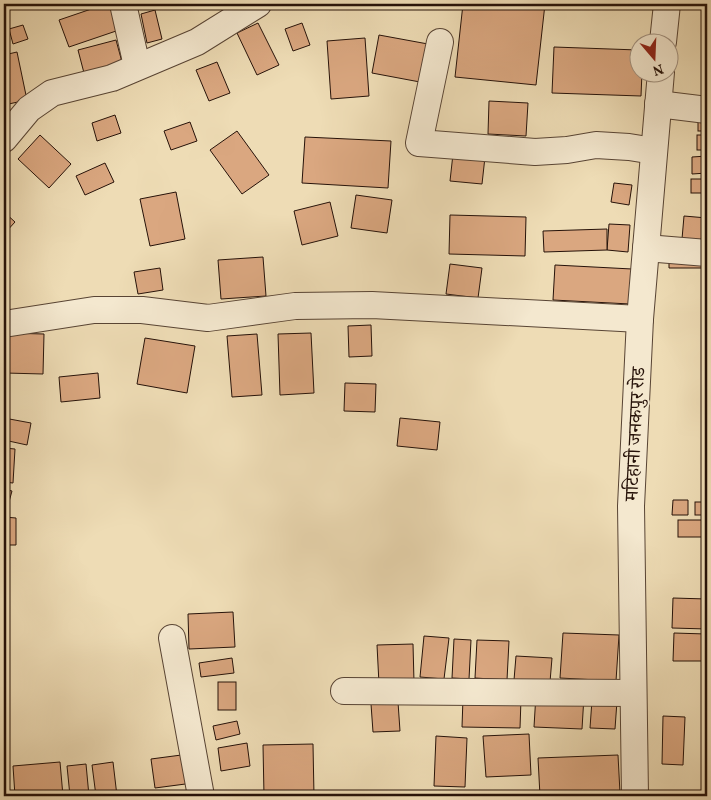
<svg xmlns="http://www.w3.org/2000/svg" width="711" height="800" viewBox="0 0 711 800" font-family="Vollkorn,'Noto Serif Devanagari',serif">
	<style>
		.building { fill: #daa780; stroke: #261209 }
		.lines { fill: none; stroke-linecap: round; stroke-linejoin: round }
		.minor-casing { stroke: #584434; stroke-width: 28 }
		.minor { stroke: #f4e8cf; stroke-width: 26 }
		.labels { text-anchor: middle; stroke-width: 4; stroke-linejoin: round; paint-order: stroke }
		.street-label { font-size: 19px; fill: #261209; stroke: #f4e8cf }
	</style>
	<rect width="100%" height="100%" fill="#eedcb5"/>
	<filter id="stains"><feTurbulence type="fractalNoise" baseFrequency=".004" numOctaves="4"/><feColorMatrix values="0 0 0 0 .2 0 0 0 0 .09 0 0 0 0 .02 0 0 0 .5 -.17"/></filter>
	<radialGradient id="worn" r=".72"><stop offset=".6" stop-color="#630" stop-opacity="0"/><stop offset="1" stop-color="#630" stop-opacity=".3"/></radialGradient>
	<g class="building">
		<polygon points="106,4 113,4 122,29 69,47 59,20"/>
		<polygon points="463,4 545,4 536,85 455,77"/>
		<rect x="613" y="4" width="38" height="3"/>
		<polygon points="155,10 162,39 147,43 141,14"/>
		<polygon points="258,23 279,65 257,75 237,33"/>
		<polygon points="302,23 310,45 293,51 285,29"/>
		<polygon points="23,25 28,39 13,44 9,29"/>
		<polygon points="379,35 428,44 420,82 372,73"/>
		<polygon points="365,38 369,96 331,99 327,41"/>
		<polygon points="116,40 122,62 84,73 78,50"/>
		<polygon points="554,47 638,50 638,72 642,72 641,96 552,93"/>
		<polygon points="17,52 27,100 4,105 4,55"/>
		<polygon points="217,62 230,93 209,101 196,70"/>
		<polygon points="489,101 528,103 526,136 488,134"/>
		<polygon points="115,115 121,133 97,141 92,123"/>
		<rect x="698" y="118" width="9" height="13"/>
		<polygon points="190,122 197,141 171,150 164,131"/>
		<polygon points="237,131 269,175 242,194 210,150"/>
		<polygon points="40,135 71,164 49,188 18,159"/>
		<rect x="697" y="135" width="10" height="15"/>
		<polygon points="305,137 391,141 388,188 302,183"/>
		<polygon points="453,154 485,157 482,184 450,181"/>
		<polygon points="707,156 707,173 692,174 692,157"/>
		<polygon points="105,163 114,182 85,195 76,176"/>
		<rect x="691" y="179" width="16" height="14"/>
		<polygon points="614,183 632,185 629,205 611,202"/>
		<polygon points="176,192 185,239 150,246 140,199"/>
		<polygon points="356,195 392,200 387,233 351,228"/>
		<polygon points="330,202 338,236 302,245 294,211"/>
		<polygon points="4,212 15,222 4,234"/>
		<polygon points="450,215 526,217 525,256 449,254"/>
		<polygon points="684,216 707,218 707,241 682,239"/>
		<polygon points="609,224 630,225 628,252 607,250"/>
		<polygon points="607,229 607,250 544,252 543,231"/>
		<polygon points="669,255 706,256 706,268 669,268"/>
		<polygon points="263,257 266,296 221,299 218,260"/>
		<polygon points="450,264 482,268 478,298 446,294"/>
		<polygon points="555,265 632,269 630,304 553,300"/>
		<polygon points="160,268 163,290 138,294 134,272"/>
		<polygon points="371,325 372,356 349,357 348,326"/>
		<polygon points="6,333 44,334 43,374 5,373"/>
		<polygon points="311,333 314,393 280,395 278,334"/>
		<polygon points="257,334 262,395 232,397 227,336"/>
		<polygon points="145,338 195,346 187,393 137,384"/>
		<polygon points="98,373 100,398 61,402 59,377"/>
		<polygon points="345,383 376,384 375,412 344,411"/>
		<polygon points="4,418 31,423 27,445 4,440"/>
		<polygon points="400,418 440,422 437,450 397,446"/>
		<polygon points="4,448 15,449 13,483 4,482"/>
		<polygon points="4,489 12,491 7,509 4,508"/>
		<polygon points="673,500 688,500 688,515 672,515"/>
		<rect x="695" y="502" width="12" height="13"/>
		<polygon points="4,517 16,518 16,545 4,545"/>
		<rect x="678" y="520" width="29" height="17"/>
		<polygon points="673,598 707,599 707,629 672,628"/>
		<polygon points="233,612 235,647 189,649 188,614"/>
		<polygon points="563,633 619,635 616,681 560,678"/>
		<polygon points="674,633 706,634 705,661 673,661"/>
		<polygon points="424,636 449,638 444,679 420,677"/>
		<polygon points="454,639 471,640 469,679 452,678"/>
		<polygon points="477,640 509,641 507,680 475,678"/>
		<polygon points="413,644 414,682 379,684 377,645"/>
		<polygon points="516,656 552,658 550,682 514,680"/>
		<polygon points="232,658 234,673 201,677 199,663"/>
		<rect x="218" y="682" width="18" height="28"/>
		<polygon points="536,694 584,696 582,729 534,727"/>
		<polygon points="463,698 521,699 520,728 462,727"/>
		<polygon points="592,700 617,701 615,729 590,728"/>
		<polygon points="398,702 400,731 373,732 371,704"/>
		<polygon points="663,716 685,717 683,765 662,764"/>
		<polygon points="237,721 240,734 216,740 213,726"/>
		<polygon points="529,734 531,775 486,777 483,736"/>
		<polygon points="436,736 467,738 465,787 434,786"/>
		<polygon points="247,743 250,766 221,771 218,748"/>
		<polygon points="313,744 314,796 264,796 263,745"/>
		<polygon points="189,754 193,783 155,788 151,759"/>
		<polygon points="618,755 620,793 540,796 538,758"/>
		<polygon points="60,762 63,796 15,796 13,766"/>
		<polygon points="113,762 117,796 96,796 92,765"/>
		<polygon points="86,764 89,796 70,796 67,766"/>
		<polygon points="147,791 148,796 119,796"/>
	</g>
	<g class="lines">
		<g class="minor-casing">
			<g id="minor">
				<polyline points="123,4 137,66"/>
				<polyline points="440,42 419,143 535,152 567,150 596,145 629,147 654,151"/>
				<polyline points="663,42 667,4"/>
				<polyline points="658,104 707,110"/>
				<polyline points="4,139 29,109 52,93 112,78 197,42 258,4"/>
				<polyline points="646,248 707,253"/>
				<polyline points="4,324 94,310 142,310 208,318 295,306 372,305 640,319"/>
				<polyline points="172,638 201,796"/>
				<polyline points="344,691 633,693"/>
				<polyline points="635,796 631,506 640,319 661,72"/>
			</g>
		</g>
		<use href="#minor" class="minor"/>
	</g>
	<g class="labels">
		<g class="street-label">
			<text transform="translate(634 434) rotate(-87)" y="7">मटिहानी जनकपुर रोड</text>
		</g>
	</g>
	<rect width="711" height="800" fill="none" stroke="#eedcb5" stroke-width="20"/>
	<rect x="5" y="5" width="701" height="790" fill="none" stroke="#261209" stroke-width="2.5"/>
	<rect x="10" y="10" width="691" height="780" fill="none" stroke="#261209"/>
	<g transform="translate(654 58) rotate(161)"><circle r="24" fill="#f4e8cf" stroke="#a29280"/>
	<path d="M0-4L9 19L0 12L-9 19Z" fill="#8f2418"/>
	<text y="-8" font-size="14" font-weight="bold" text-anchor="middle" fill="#261209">N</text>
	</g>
	<rect width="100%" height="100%" filter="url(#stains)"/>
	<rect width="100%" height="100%" fill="url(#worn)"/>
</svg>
